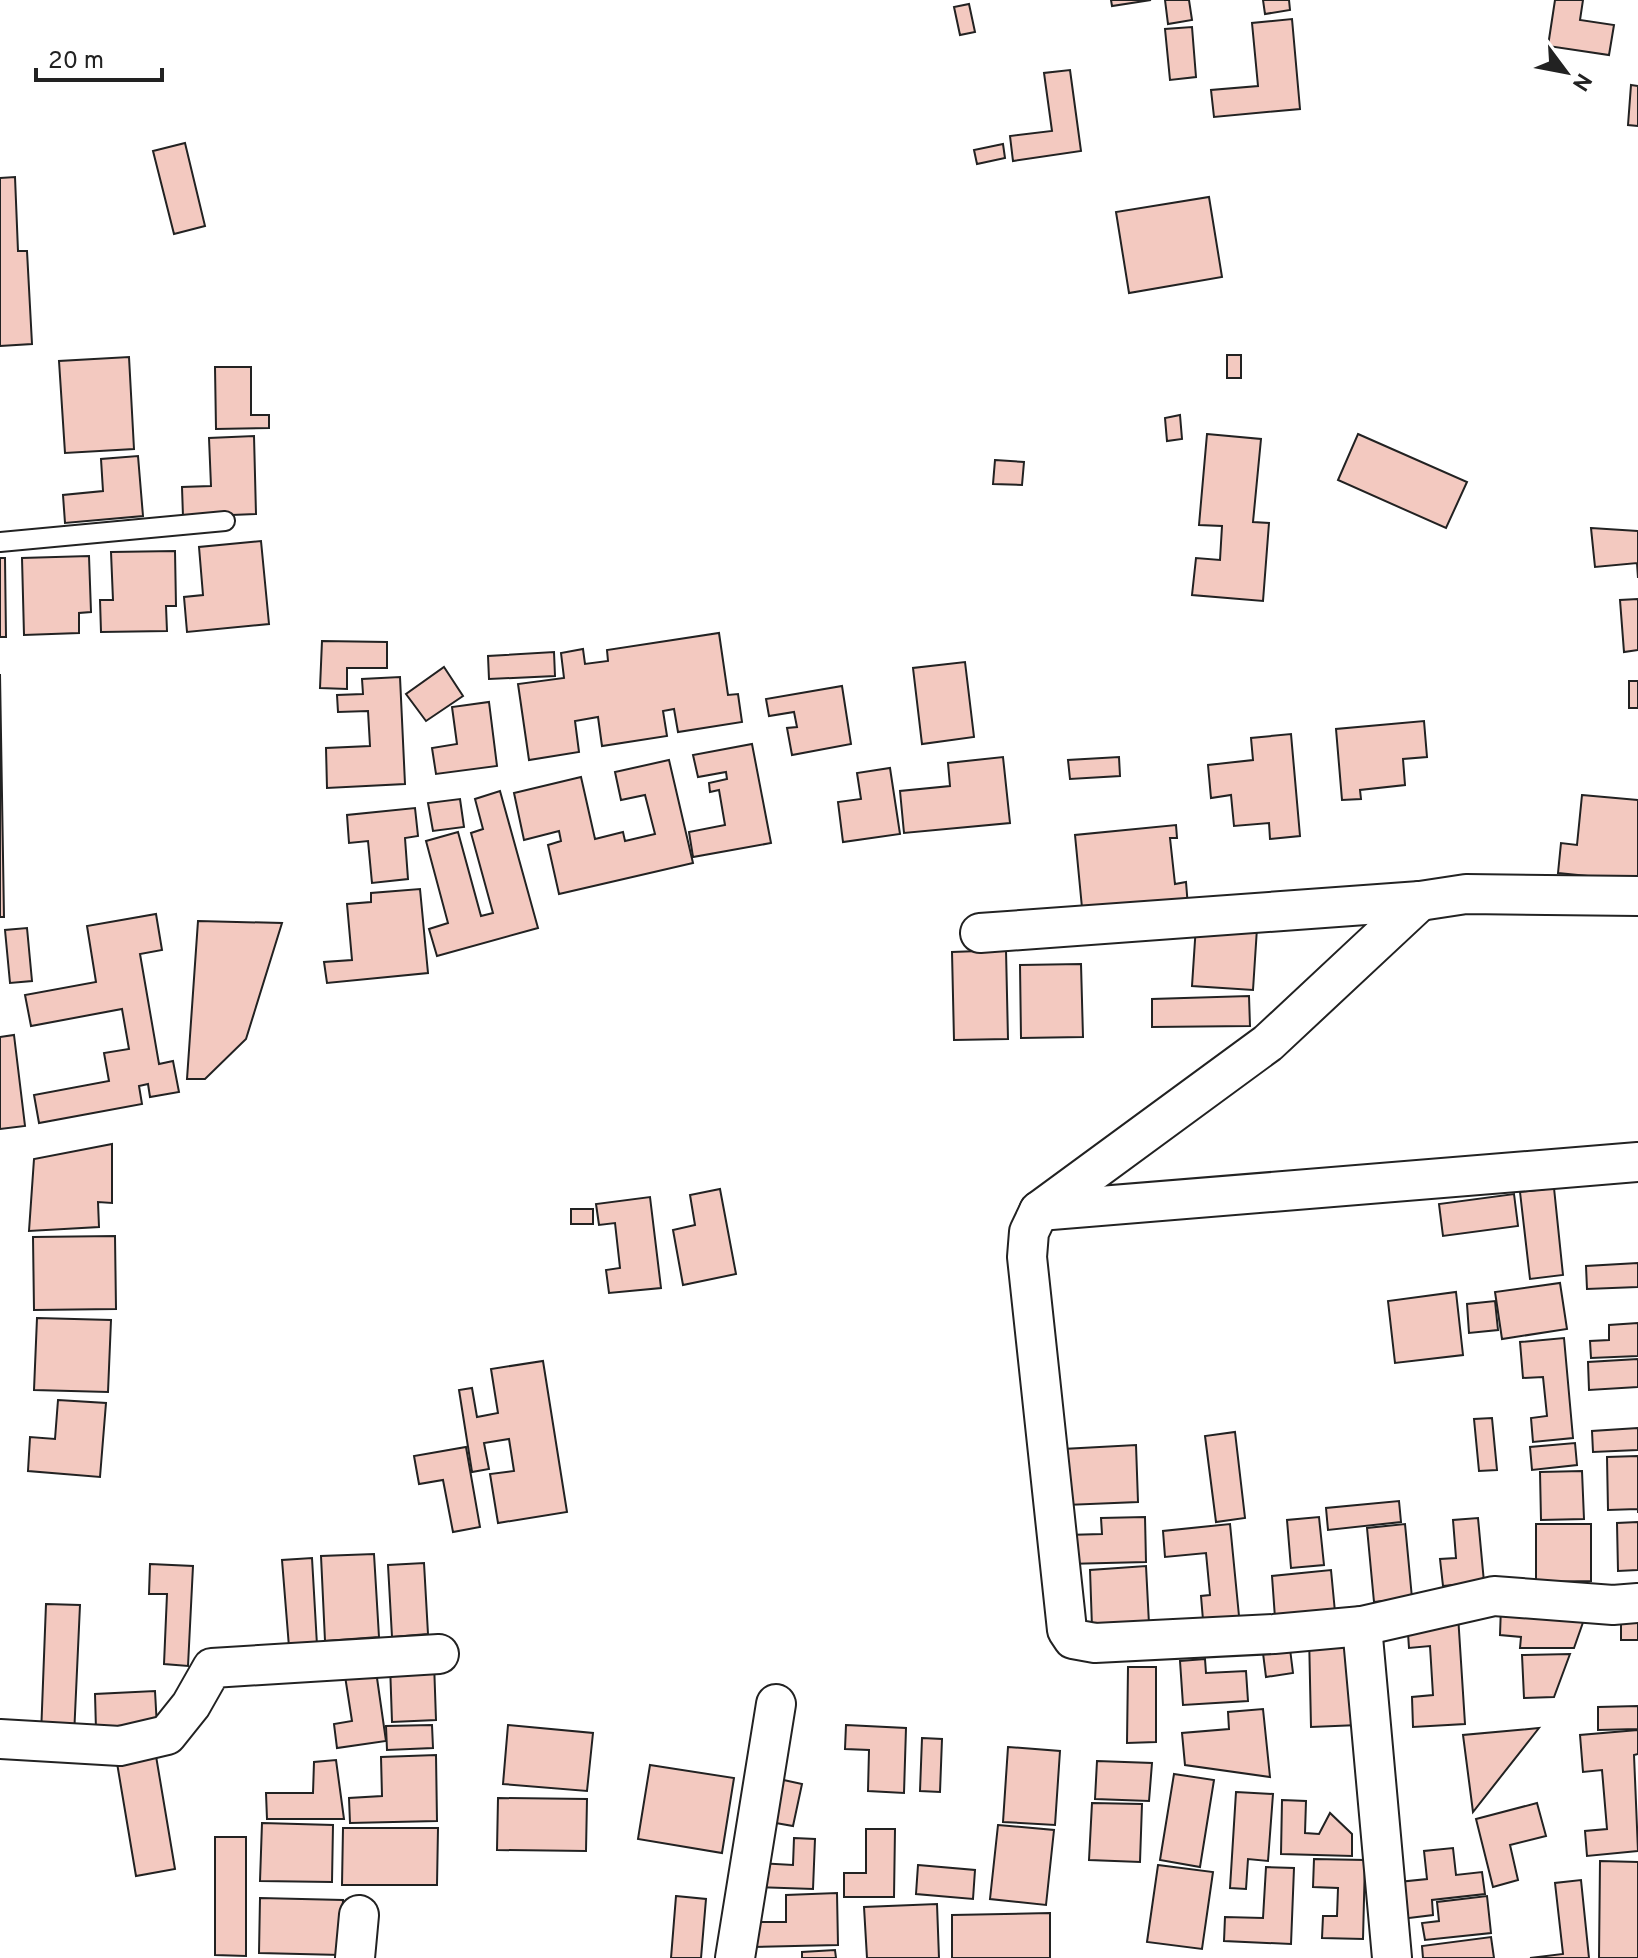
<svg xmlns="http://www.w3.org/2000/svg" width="1638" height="1958" viewBox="0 0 1638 1958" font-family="Overpass,sans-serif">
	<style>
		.building { fill: #f3c9c0; stroke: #222; stroke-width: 2 }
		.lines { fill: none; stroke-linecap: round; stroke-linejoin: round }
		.lane-casing { stroke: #222; stroke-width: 22 }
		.street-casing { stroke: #222; stroke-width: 42 }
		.lane { stroke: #fff; stroke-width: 18 }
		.street { stroke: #fff; stroke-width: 38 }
	</style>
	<rect width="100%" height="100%" fill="#fff"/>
	<g class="building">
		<polygon points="1111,0 1151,0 1112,6"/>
		<polygon points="1165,0 1189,0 1192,20 1168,24"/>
		<polygon points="1263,0 1289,0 1290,10 1265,14"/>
		<polygon points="1555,0 1583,0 1580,20 1614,25 1609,55 1548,46"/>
		<polygon points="969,4 975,32 960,35 954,7"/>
		<polygon points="1292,19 1300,109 1214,117 1211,90 1258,86 1252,23"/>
		<polygon points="1192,27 1196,77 1170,80 1165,29"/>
		<polygon points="1070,70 1081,151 1013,161 1010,136 1052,131 1044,73"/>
		<polygon points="1631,85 1638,86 1638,126 1628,125"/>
		<polygon points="185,143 205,226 174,234 153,151"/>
		<polygon points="1003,144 1005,158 977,164 974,150"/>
		<polygon points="15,177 18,251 27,251 32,344 0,346 0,178"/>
		<polygon points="1209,197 1222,277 1129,293 1116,212"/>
		<rect x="1227" y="355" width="14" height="23"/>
		<polygon points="129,357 134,449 65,453 59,361"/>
		<polygon points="215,367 251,367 251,415 269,415 269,428 216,429"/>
		<polygon points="1180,415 1182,439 1167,441 1165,418"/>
		<polygon points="1207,434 1261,439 1253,522 1269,523 1263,601 1192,595 1196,558 1220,560 1222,526 1199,525"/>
		<polygon points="1358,434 1467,482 1446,528 1338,480"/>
		<polygon points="254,436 256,514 183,517 182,487 211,486 209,438"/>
		<polygon points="138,456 143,516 65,523 63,495 103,491 101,459"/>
		<polygon points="995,460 1024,462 1022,485 993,484"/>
		<polygon points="1591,528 1638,531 1638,578 1637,563 1595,567"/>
		<polygon points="261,541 269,624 187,632 184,597 203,595 199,547"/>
		<polygon points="175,551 176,606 166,606 167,631 101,632 100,600 113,600 111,552"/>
		<polygon points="89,556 91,612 79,613 79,633 24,635 22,558"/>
		<polygon points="0,558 5,558 6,637 0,637"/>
		<polygon points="1638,599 1638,650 1624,652 1620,600"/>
		<polygon points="719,633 728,695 738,694 742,722 678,732 674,709 663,711 667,736 602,746 598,717 575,721 579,752 529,760 518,684 564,678 561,653 583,649 585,664 608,661 607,650"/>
		<polygon points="322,641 387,642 387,668 347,668 347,689 320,688"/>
		<polygon points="554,652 555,676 489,679 488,656"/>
		<polygon points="965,662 974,737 922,744 913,668"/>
		<polygon points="444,667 463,696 426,721 406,694"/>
		<polygon points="0,674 4,917 0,917"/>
		<polygon points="400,677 405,784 327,788 326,748 370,746 368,711 338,712 337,695 363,694 362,679"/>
		<rect x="1629" y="681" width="9" height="27"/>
		<polygon points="842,686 851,744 792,755 787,728 797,727 794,712 769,716 766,699"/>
		<polygon points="489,702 497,766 436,774 432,748 457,744 452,707"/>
		<polygon points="1424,721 1427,757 1403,759 1405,785 1360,790 1361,799 1342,800 1336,729"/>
		<polygon points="1291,734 1300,836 1270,839 1269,823 1234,826 1231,795 1211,798 1208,765 1253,760 1251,738"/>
		<polygon points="752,744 771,843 693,857 689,832 725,825 719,790 710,792 709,783 727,779 726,772 698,777 693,755"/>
		<polygon points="1003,757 1010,823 904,833 900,791 950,786 948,763"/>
		<polygon points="1119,757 1120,776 1070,779 1068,760"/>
		<polygon points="669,760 693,863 559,894 548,845 561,841 559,831 524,840 514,793 581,777 595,839 623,832 625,841 655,834 645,795 621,800 615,772"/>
		<polygon points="890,768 900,834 843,842 838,802 861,799 857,773"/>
		<polygon points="500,791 538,928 437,956 429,929 448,923 426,841 458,832 481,916 493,913 471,833 483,829 475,799"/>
		<polygon points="1582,795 1638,800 1638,881 1558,873 1561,843 1577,845"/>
		<polygon points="460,799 464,827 433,831 428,803"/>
		<polygon points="415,808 418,836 405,838 408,879 372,883 368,841 349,843 347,815"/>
		<polygon points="1176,825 1177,838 1170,838 1175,884 1186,882 1188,907 1083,918 1075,835"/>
		<polygon points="420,889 428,973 327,983 324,962 352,960 347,904 371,902 371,893"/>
		<polygon points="156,914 162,950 140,954 159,1064 173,1061 179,1092 150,1097 148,1084 139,1086 142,1104 39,1123 34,1095 109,1081 104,1053 129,1049 122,1009 31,1026 25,995 96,982 87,926"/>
		<polygon points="198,921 282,923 246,1039 205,1079 187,1079"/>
		<polygon points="1196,925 1257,928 1253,990 1192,986"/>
		<polygon points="27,928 32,981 10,983 5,930"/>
		<polygon points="1006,950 1008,1039 954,1040 952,952"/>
		<polygon points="1081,964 1083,1037 1021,1038 1020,965"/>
		<polygon points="1249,996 1250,1026 1152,1027 1152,999"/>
		<polygon points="14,1035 25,1126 0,1129 0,1037"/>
		<polygon points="112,1144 112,1203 98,1202 99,1227 29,1231 34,1159"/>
		<polygon points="1554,1188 1563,1275 1530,1279 1520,1192"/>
		<polygon points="720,1189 736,1274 683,1285 673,1230 695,1225 690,1195"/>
		<polygon points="1514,1194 1518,1226 1443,1236 1439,1204"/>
		<polygon points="650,1197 661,1288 609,1293 606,1270 620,1268 615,1223 599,1225 596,1204"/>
		<rect x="571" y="1209" width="22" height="15"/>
		<polygon points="115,1236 116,1309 34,1310 33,1237"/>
		<polygon points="1638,1263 1638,1287 1587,1289 1586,1266"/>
		<polygon points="1560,1283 1567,1329 1502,1339 1495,1292"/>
		<polygon points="1456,1292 1463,1355 1395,1363 1388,1301"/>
		<polygon points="1495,1301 1498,1330 1469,1333 1467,1304"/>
		<polygon points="37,1318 111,1320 108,1392 34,1390"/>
		<polygon points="1638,1323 1638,1356 1591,1358 1590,1341 1609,1340 1609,1325"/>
		<polygon points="1564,1338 1573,1438 1533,1442 1531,1418 1547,1416 1543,1377 1523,1378 1520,1342"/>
		<polygon points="1638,1359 1638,1387 1589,1390 1588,1362"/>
		<polygon points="543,1361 567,1512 498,1523 490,1474 514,1471 509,1439 484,1443 489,1469 472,1472 459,1390 472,1388 477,1417 498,1413 491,1369"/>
		<polygon points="58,1400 106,1403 100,1477 28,1471 30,1437 55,1439"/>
		<polygon points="1492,1418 1497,1470 1479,1471 1474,1419"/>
		<polygon points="1638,1428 1638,1450 1593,1452 1592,1431"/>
		<polygon points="1235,1432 1245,1518 1216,1522 1205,1436"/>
		<polygon points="1575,1443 1577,1465 1532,1470 1530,1447"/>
		<polygon points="1136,1445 1138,1502 1066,1505 1063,1449"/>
		<polygon points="466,1447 480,1527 453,1532 443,1480 419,1484 414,1456"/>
		<polygon points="1638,1456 1638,1513 1638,1509 1608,1510 1607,1457"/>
		<polygon points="1582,1471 1584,1519 1541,1520 1540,1472"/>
		<polygon points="1399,1501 1401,1522 1328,1530 1326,1508"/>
		<polygon points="1145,1517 1146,1562 1066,1564 1066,1535 1102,1534 1101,1518"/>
		<polygon points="1319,1517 1324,1565 1291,1568 1287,1520"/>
		<polygon points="1478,1518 1484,1582 1443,1586 1440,1559 1456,1558 1453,1520"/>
		<polygon points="1638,1522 1638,1570 1618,1571 1617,1523"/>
		<polygon points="1230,1524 1239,1616 1203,1620 1201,1596 1210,1595 1206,1553 1165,1557 1163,1531"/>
		<polygon points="1405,1524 1412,1598 1374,1602 1367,1528"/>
		<polygon points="1536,1524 1591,1524 1591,1581 1536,1582"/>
		<polygon points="374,1554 379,1637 325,1641 321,1556"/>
		<polygon points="312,1558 317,1645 289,1647 282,1560"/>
		<polygon points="424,1563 428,1634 392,1637 388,1565"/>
		<polygon points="150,1564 193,1566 188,1666 164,1664 167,1594 149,1594"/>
		<polygon points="1146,1566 1149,1624 1092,1627 1090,1570"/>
		<polygon points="1331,1570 1335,1612 1275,1618 1272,1576"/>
		<polygon points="46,1604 80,1605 74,1736 41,1735"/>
		<polygon points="1501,1606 1587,1611 1574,1648 1520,1648 1521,1637 1500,1635"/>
		<polygon points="1458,1615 1465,1724 1413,1727 1412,1697 1433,1695 1430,1646 1409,1648 1407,1619"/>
		<rect x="1621" y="1617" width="17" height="23"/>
		<polygon points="1357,1632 1359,1725 1311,1727 1309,1634"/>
		<polygon points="1289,1641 1293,1673 1266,1677 1262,1645"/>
		<polygon points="1570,1654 1554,1697 1524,1698 1522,1655"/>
		<polygon points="1205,1659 1206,1673 1246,1671 1248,1701 1183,1705 1180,1661"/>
		<polygon points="434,1662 436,1720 392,1722 390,1664"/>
		<polygon points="1128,1667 1156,1667 1156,1742 1127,1743"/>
		<polygon points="376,1671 386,1741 337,1748 334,1724 352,1721 345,1676"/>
		<polygon points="155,1691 157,1727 96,1730 95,1694"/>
		<polygon points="1638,1706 1638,1729 1598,1730 1598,1707"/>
		<polygon points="1263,1709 1270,1777 1185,1765 1182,1733 1229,1729 1228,1712"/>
		<polygon points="432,1725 433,1748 387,1750 386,1726"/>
		<polygon points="508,1725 593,1733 587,1791 503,1784"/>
		<polygon points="846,1725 906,1728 904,1793 868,1791 869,1750 845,1749"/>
		<polygon points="1539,1728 1473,1812 1463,1735"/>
		<polygon points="1638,1730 1638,1754 1634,1755 1638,1851 1587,1856 1585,1831 1607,1829 1602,1770 1583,1772 1580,1735"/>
		<polygon points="922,1738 942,1739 940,1792 920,1791"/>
		<polygon points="1008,1747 1060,1751 1055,1825 1003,1822"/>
		<polygon points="155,1750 175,1869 136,1876 116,1757"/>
		<polygon points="436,1755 437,1821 350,1823 349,1798 382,1796 381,1757"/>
		<polygon points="336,1760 344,1819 267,1819 266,1793 313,1793 314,1762"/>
		<polygon points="1097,1761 1152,1763 1149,1801 1095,1799"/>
		<polygon points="650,1765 734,1778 722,1853 638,1839"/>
		<polygon points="1174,1774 1214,1780 1200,1867 1160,1860"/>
		<polygon points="779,1779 802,1784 793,1826 770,1822"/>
		<polygon points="1236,1792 1273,1794 1268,1861 1248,1859 1246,1889 1230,1888"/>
		<polygon points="498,1798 587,1799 586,1851 497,1850"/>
		<polygon points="1282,1800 1306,1801 1305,1833 1319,1834 1330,1813 1352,1834 1352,1856 1281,1854"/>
		<polygon points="1092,1803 1142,1804 1140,1862 1089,1860"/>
		<polygon points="1537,1803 1546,1836 1510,1845 1518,1880 1493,1887 1476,1819"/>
		<polygon points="262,1823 333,1825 332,1882 260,1881"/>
		<polygon points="998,1825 1054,1830 1046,1905 990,1899"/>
		<polygon points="343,1828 438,1828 437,1885 342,1885"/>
		<polygon points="866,1829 895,1829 894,1897 844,1897 844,1873 866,1873"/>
		<polygon points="215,1837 246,1837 246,1956 215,1955"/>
		<polygon points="794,1838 815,1839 813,1889 757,1887 758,1863 793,1865"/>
		<polygon points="1453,1848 1456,1875 1482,1872 1485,1894 1432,1900 1433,1915 1393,1920 1389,1883 1427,1879 1424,1851"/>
		<polygon points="1314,1859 1365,1860 1363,1939 1322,1938 1323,1916 1337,1916 1338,1888 1313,1887"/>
		<polygon points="1600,1861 1638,1862 1638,1958 1599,1958"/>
		<polygon points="918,1865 975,1870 973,1899 916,1894"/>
		<polygon points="1158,1865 1213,1872 1202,1949 1147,1942"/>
		<polygon points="1266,1867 1294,1868 1291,1944 1224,1941 1225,1917 1263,1918"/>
		<polygon points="1581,1880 1589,1958 1530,1958 1563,1954 1555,1883"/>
		<polygon points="837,1893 838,1945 750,1947 750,1922 786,1922 786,1895"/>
		<polygon points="676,1896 706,1899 701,1958 671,1958"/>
		<polygon points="1487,1896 1491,1933 1425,1940 1422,1923 1439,1921 1437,1902"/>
		<polygon points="260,1898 343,1900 341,1955 259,1953"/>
		<polygon points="937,1904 939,1958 867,1958 864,1907"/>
		<polygon points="1050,1913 1050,1958 952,1958 952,1915"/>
		<polygon points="1491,1937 1494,1958 1423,1958 1422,1946"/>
		<polygon points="835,1950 836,1958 802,1958 802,1952"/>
	</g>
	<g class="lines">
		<g class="lane-casing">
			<polyline id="lane" points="0,542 225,521"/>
		</g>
		<g class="street-casing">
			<g id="street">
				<polyline points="1420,901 1268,1043 1039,1211 1029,1232 1027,1257 1067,1630 1073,1639 1095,1643 1274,1634 1362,1626 1494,1596 1613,1605 1638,1603"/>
				<polyline points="980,933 1420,901 1466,894 1638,896"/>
				<polyline points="1039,1211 1638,1162"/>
				<polyline points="1362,1626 1392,1958"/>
				<polyline points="0,1739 120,1746 167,1735 191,1705 212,1668 439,1654"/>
				<polyline points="355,1958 359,1915"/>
				<polyline points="735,1958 776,1704"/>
			</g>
		</g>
		<use href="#lane" class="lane"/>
		<use href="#street" class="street"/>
	</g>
	<g transform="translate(1566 72) rotate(122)" stroke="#ffffff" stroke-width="6" paint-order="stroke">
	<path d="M0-6L14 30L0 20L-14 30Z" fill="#222222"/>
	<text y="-12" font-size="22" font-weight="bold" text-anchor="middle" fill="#222222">N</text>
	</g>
	<path d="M36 68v12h126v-12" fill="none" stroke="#222222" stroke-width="4"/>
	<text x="48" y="68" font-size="24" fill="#222222" stroke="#ffffff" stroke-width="6" paint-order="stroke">20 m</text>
</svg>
